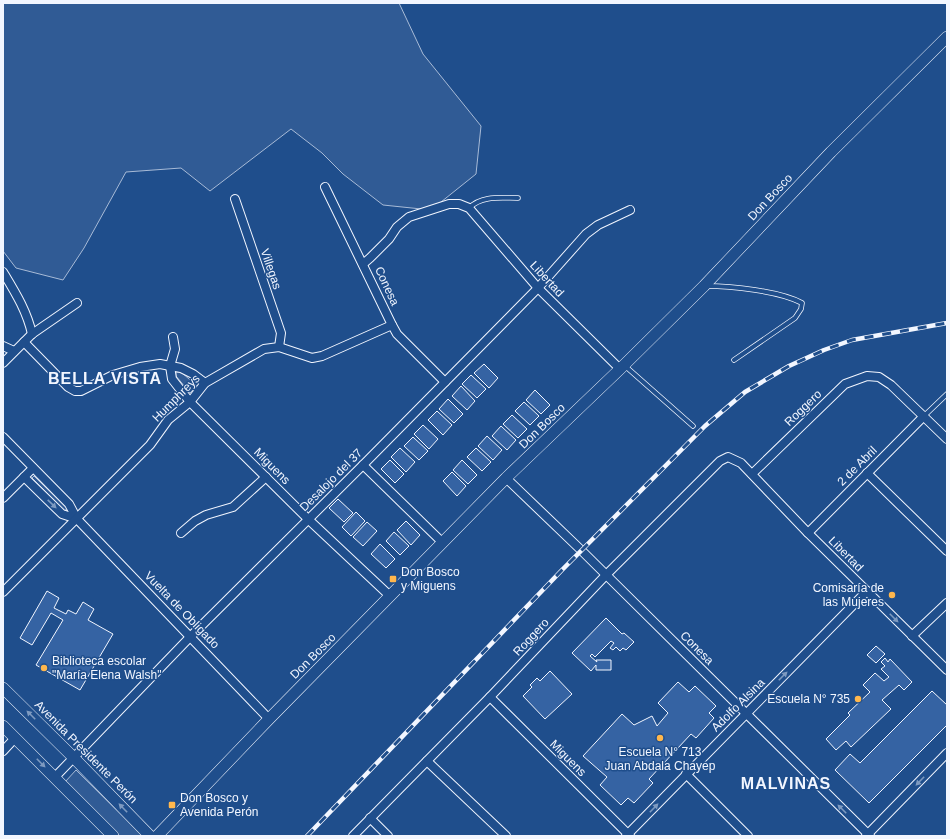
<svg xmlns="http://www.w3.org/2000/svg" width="950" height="839" viewBox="0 0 950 839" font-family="Arial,sans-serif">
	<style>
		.built { fill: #305b95; stroke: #a8bbd7 }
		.building { fill: #3563a3; stroke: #f2f6ff }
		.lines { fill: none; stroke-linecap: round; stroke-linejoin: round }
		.service-casing { stroke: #f2f6ff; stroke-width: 5.5 }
		.minor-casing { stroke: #f2f6ff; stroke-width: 10 }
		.tertiary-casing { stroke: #f2f6ff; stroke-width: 12 }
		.service { stroke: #1f4e8c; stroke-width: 4 }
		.minor { stroke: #1f4e8c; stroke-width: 8 }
		.tertiary { stroke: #1f4e8c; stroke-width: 11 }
		.rail-casing { stroke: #f2f6ff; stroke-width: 4.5 }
		.rail { stroke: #1f4e8c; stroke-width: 3; stroke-dasharray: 9; stroke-linecap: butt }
		.oneway { fill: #7e9ac0 }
		.poi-dot { fill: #ffb74d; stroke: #1f4e8c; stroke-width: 1.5 }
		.labels { text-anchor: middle; stroke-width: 3; stroke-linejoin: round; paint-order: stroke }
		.street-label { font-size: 12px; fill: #f2f6ff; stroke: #1f4e8c }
		.poi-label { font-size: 12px; fill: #f2f6ff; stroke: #1f4e8c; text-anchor: start }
		.district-label { font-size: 16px; font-weight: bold; letter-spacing: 1px; fill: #f2f6ff; stroke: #1f4e8c }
	</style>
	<rect width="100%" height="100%" fill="#1f4e8c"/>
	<g class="built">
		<polygon points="3,3 399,3 423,54 481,126 476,174 431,210 383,205 343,174 322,153 291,129 210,191 181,168 126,172 84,248 63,280 16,268 3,251"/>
		<polygon points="176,372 181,372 197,386 190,393 176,376"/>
		<polygon points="34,476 67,508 65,511 32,478"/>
		<polygon points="76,770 143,836 120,836 65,782"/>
	</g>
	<g class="building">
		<polygon points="484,364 498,378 489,388 474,373"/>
		<polygon points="471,375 486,389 477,398 462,384"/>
		<polygon points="461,386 475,401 467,410 452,396"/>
		<polygon points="535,390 550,405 541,414 526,400"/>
		<polygon points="448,399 463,414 454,423 439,409"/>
		<polygon points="524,402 539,416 530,425 515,411"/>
		<polygon points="437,411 452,425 443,435 428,420"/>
		<polygon points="512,415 527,429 518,438 503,424"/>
		<polygon points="423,425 438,439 429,449 414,434"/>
		<polygon points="501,426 516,440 507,450 492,436"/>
		<polygon points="487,436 502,450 493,460 478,446"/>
		<polygon points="413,437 428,451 419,460 404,446"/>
		<polygon points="400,448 415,462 406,472 391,457"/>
		<polygon points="476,448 491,462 482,471 467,457"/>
		<polygon points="390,460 404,474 395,483 381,469"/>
		<polygon points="462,460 477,475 468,484 453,470"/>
		<polygon points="452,472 466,486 457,496 443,481"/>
		<polygon points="338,499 353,513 344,522 329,508"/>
		<polygon points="356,512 365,521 351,536 342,527"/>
		<polygon points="406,521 420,535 411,545 397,530"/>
		<polygon points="367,522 377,531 363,546 353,537"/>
		<polygon points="394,532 409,546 400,555 386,541"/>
		<polygon points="380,544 395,559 386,568 371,554"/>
		<polygon points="47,591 59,598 54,608 66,614 68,610 76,614 83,602 94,609 88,620 113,634 80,690 36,665 63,620 51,613 32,645 20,638"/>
		<polygon points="606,618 622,634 624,633 634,642 626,650 623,648 620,651 616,647 613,650 610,648 614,643 611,641 595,657 592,654 590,656 597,662 596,660 611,660 611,670 596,670 596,665 591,671 572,653"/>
		<polygon points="876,646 885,654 876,663 867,655"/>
		<polygon points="885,658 888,662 890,659 912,682 904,690 899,685 882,700 891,709 851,747 846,741 836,750 826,739 850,715 848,713 870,692 863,685 875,673 884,681 889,677 881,669 885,666 881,662"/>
		<polygon points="550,671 572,694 545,719 523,696 532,687 530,685 537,678 540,681"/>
		<polygon points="678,682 689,692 695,686 716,706 709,713 714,718 696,738 691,734 649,779 653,783 634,803 628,798 621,805 600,785 607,777 583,756 622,714 634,725 652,716 657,726 668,713 658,703"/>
		<polygon points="932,691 947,705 947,725 869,803 835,770 850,754 860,763"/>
	</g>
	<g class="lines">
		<g class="service-casing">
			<g id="service">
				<path d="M 469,208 C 482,195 501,198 518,198"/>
				<path d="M 706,286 C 731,286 780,291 802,303 L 801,309 L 795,318 L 734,360"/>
				<polyline points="624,365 693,426"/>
				<polyline points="924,416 947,394"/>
			</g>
		</g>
		<g class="minor-casing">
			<g id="minor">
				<polyline points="325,187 392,325 397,334 445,382"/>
				<polyline points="235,199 281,333 279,347"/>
				<polyline points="363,264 370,258 389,239 397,227 409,217 449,204 459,204 469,208 538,288 620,369"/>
				<path d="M 3,272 C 15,292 27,311 32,334"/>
				<polyline points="173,337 175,349 170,366 172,379 190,402 309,520 390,596"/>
				<polyline points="24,342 68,387 75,391 81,391 113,375 140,367 160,364 181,368 193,374 205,383"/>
				<polyline points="3,346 14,351"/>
				<polyline points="3,363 32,334 77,303"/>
				<polyline points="3,437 69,504 77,519 62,514 24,477"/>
				<polyline points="363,465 443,543"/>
				<polyline points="867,473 947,551"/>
				<polyline points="752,474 845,384 867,376 879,377 891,385 947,439"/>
				<polyline points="506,478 581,550 870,836"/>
				<polyline points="3,498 33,468"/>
				<polyline points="77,519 269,719"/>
				<polyline points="181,533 195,521 206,515 233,507 266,477"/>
				<polyline points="808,533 924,416"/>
				<polyline points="3,592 150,445 168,420 190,402 205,383 264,349 279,347 312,358 322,356 392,325"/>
				<polyline points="912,636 947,603"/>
				<polyline points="490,697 630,836"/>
				<polyline points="3,751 15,738"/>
				<polyline points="427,761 506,836"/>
				<polyline points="686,774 748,836"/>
				<polyline points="55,777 191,636 363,465 538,288 586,234 598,225 630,210"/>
				<polyline points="370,818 388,836"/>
				<polyline points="353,836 490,697 606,575 720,461 728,457 741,463 808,533 947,670"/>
				<polyline points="626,836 867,591"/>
				<polyline points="866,836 947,753"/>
			</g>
		</g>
		<g class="tertiary-casing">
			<g id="tertiary">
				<polyline points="3,688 74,758 150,836"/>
				<polyline points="3,726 113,836"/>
				<polyline points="157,836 269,719 506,478 620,369 704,286 831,152 947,37"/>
			</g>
		</g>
		<use href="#service" class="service"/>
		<use href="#minor" class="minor"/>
		<use href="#tertiary" class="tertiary"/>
		<g class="rail-casing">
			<polyline id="rail" points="307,836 562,570 705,426 745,392 789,366 824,350 852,340 947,323"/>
		</g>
		<use href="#rail" class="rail"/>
	</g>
	<defs><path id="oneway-solid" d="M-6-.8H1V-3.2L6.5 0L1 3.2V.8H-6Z"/></defs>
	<g class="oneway">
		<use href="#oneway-solid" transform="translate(52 504) rotate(44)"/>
		<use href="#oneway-solid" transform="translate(894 618) rotate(45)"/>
		<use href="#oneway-solid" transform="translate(783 676) rotate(-45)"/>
		<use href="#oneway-solid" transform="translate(31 715) rotate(-135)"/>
		<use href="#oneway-solid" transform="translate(41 763) rotate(45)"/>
		<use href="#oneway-solid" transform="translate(920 781) rotate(134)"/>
		<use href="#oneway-solid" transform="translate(123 808) rotate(-134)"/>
		<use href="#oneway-solid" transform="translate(654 808) rotate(-46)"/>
		<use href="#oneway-solid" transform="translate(842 809) rotate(-135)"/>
	</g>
	<g class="poi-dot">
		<rect x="389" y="575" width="8" height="8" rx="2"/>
		<circle cx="892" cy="595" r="4"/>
		<circle cx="44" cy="668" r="4"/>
		<circle cx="858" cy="699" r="4"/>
		<circle cx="660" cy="738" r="4"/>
		<rect x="168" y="801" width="8" height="8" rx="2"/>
	</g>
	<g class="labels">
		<g class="street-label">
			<text transform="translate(770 197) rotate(-47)" y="4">Don Bosco</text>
			<text transform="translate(271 269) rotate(71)" y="4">Villegas</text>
			<text transform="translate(547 279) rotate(47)" y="4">Libertad</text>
			<text transform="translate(387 286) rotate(65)" y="4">Conesa</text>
			<text transform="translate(176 398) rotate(-45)" y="4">Humphreys</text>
			<text transform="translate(803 408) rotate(-44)" y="4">Roggero</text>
			<text transform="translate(542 426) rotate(-44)" y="4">Don Bosco</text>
			<text transform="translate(272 466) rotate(45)" y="4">Miguens</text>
			<text transform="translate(857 466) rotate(-45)" y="4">2 de Abril</text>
			<text transform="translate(331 480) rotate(-45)" y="4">Desalojo del 37</text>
			<text transform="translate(846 554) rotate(45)" y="4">Libertad</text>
			<text transform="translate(182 610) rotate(46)" y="4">Vuelta de Obligado</text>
			<text transform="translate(531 637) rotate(-47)" y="4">Roggero</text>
			<text transform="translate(697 648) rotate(45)" y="4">Conesa</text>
			<text transform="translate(313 656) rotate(-45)" y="4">Don Bosco</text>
			<text transform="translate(738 705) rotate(-45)" y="4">Adolfo Alsina</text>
			<text transform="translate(86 752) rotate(45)" y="4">Avenida Presidente Perón</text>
			<text transform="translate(568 758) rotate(45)" y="4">Miguens</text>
		</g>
		<g class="poi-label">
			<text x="401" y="576">Don Bosco<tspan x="401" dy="14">y Miguens</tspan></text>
			<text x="884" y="592" text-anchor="end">Comisaría de<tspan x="884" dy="14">las Mujeres</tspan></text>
			<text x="52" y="665">Biblioteca escolar<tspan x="52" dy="14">"María Elena Walsh"</tspan></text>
			<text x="850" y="703" text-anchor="end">Escuela N° 735</text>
			<text x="660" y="756" text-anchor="middle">Escuela N° 713<tspan x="660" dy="14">Juan Abdala Chayep</tspan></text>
			<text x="180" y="802">Don Bosco y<tspan x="180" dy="14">Avenida Perón</tspan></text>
		</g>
		<g class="district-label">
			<text x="105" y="384">BELLA VISTA</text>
			<text x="786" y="789">MALVINAS</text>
		</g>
	</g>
	<rect width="950" height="839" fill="none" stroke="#f2f6ff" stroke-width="8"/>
</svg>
